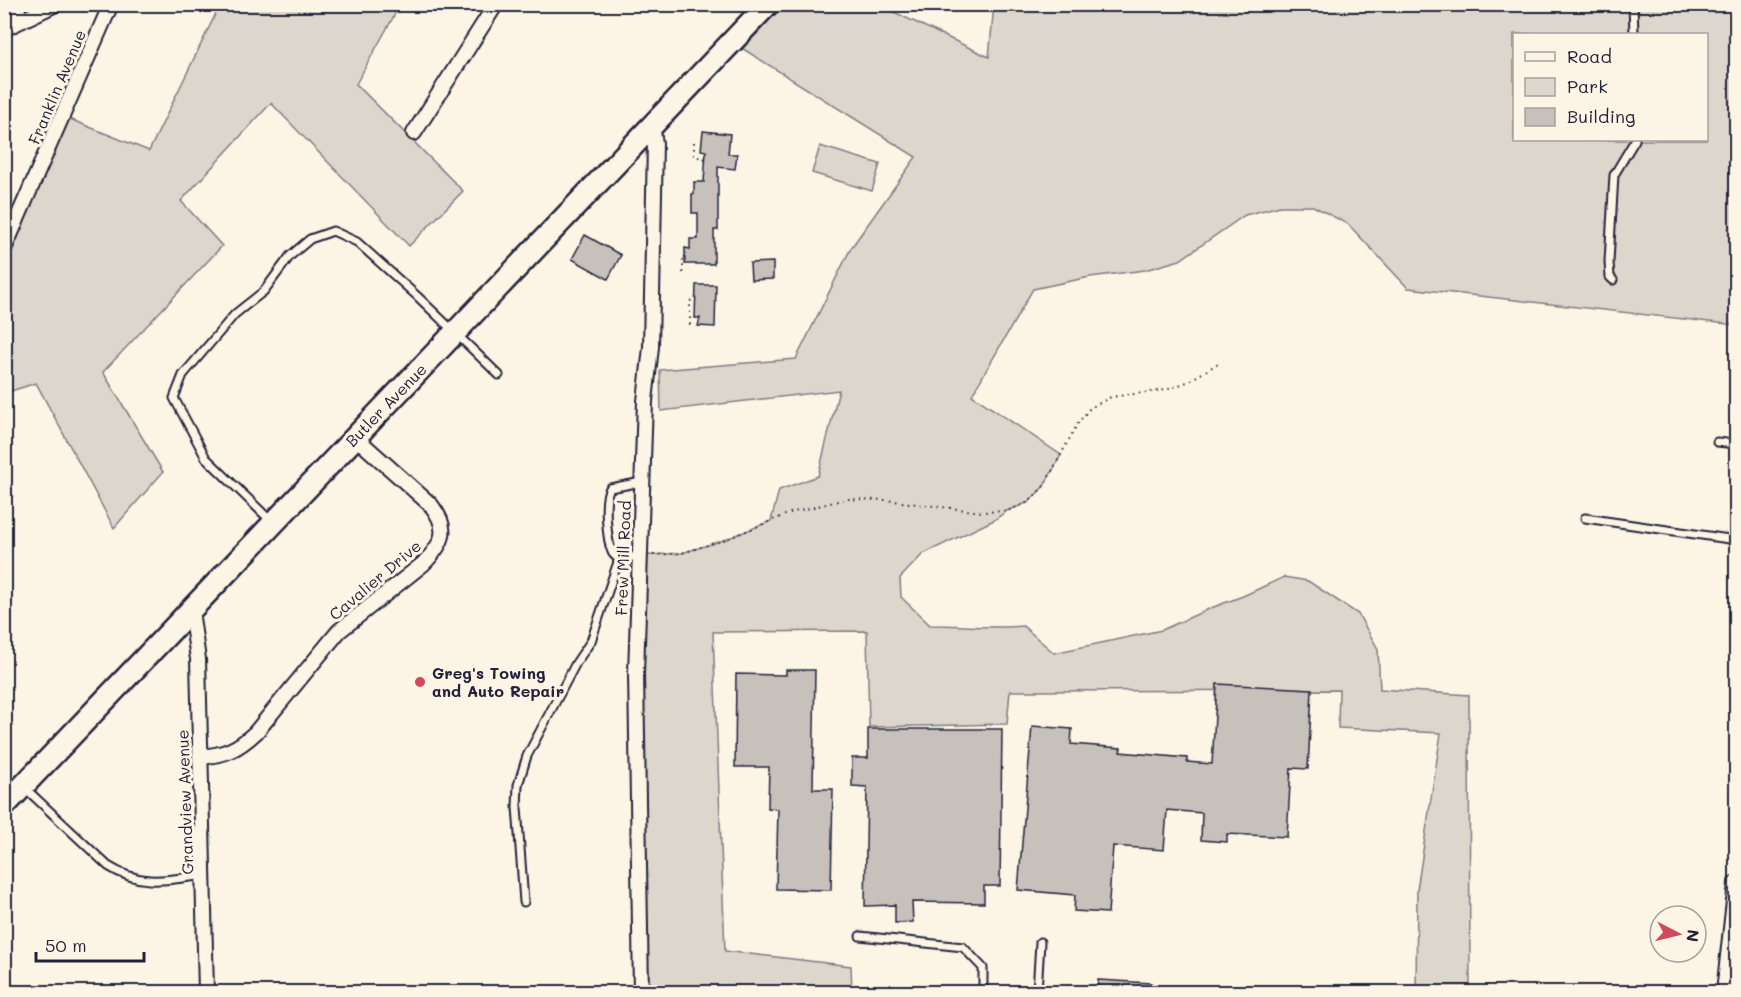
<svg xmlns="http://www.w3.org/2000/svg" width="1741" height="997" viewBox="0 0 1741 997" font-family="Mali,sans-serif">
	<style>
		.green { fill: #dcd6cc; stroke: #7f7c84; stroke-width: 1.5; fill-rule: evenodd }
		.building { fill: #c6c1bb; stroke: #22223b; stroke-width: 1.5 }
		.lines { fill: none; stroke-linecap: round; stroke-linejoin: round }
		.service-casing { stroke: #22223b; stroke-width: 11 }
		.minor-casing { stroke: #22223b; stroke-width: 18 }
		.primary-casing { stroke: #22223b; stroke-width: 26 }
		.path { stroke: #22223b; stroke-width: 2; stroke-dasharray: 1.5 4.5; stroke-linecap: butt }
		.service { stroke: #fcf5e5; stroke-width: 7 }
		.minor { stroke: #fcf5e5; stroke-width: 14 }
		.primary { stroke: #fcf5e5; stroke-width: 21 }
		.poi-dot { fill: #d1495b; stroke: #fcf5e5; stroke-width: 2 }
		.labels { text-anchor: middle; stroke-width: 6; stroke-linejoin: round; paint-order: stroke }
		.street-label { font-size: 16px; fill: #22223b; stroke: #fcf5e5 }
		.poi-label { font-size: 16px; font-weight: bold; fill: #22223b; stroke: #fcf5e5; text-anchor: start }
	</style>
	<rect width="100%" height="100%" fill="#fcf5e5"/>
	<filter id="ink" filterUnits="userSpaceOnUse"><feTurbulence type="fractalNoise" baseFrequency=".0167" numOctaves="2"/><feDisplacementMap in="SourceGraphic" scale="12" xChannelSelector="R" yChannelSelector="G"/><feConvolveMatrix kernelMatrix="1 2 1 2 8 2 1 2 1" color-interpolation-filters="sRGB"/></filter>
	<g filter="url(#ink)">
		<g class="green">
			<polygon points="220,5 400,5 356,84 463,191 409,246 271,103 181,201 222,246 103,372 163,472 114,528 36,383 5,393 5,249 62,116 149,151"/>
			<path d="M 768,5 L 879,5 L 989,57 L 994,5 L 1736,5 L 1736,325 L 1408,288 L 1348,224 L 1313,206 L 1280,206 L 1245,215 L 1180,260 L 1145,270 L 1090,277 L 1033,289 L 972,395 L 1061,455 L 1044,486 L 1029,502 L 1007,511 L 994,520 L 923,554 L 900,578 L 901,597 L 930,625 C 961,625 992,629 1023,626 L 1054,653 L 1162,630 L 1211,608 L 1243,596 L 1284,577 L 1308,581 L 1358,614 L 1378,649 L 1380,689 L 1469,695 L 1470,992 L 1416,992 L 1417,890 L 1441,733 L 1338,728 L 1339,690 L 1010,691 L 1007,724 L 869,727 L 867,631 L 713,632 L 725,951 L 851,966 L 852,992 L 641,992 L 639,556 L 682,553 L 724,540 L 771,521 L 779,490 L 818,476 L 839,390 L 661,411 L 660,370 L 796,359 L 851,248 L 916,157 L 732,42 ZM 1514,34 L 1706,34 L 1706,140 L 1514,140 Z"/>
			<polygon points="820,146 880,164 872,191 812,173"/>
		</g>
		<g class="building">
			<polygon points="703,131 730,134 728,154 737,154 735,169 718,167 718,230 714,230 714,264 685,264 685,248 690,249 690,239 698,239 698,213 692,213 692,194 694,194 694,182 704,182 706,151 701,150"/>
			<polygon points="585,235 621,255 608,279 572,259"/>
			<polygon points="773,262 773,279 751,280 750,263"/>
			<polygon points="696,285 716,285 715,327 698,326 700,318 695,318"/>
			<polygon points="786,670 815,670 813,789 833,789 831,890 776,889 778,809 768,808 769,767 735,767 736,674 786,675"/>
			<polygon points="1217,684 1312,689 1308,769 1291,768 1287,837 1227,834 1227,842 1201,840 1202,813 1167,810 1164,850 1113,846 1108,913 1074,911 1075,895 1018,890 1032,726 1072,729 1071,744 1121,748 1120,752 1187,758 1187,762 1212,764"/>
			<polygon points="868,729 1002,729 1000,886 984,886 984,903 912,902 913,922 895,923 895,905 865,906 867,787 852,786 852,758 868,758"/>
			<polygon points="1098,980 1151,983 1151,993 1097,993"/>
		</g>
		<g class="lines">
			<g class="service-casing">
				<g id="service">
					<polyline points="1633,4 1634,34"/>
					<polyline points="1613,280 1610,277 1609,262 1614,175 1635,140"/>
					<polyline points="1717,442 1736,444"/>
					<polyline points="1585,518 1736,540"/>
					<polyline points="271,521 206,458 174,398 183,375 235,314 264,291 290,256 310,239 333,231 357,242 417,296 499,375"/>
					<path d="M 639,556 L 619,559 C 616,557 613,555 612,552 C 607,541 603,498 610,488 L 642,482"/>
					<path d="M 25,788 L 108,866 C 141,887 167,880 204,875"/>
					<polyline points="524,902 517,807 518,785 527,756 576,663 591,641 619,559"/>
					<polyline points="860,936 963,947 983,968 983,992"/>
					<polyline points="1037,992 1040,942"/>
				</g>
			</g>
			<g class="minor-casing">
				<g id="minor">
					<polyline points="14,4 22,20"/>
					<polyline points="4,29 56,4"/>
					<polyline points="414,133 496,4"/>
					<polyline points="4,249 111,4"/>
					<polyline points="191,611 198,659 206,992"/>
					<path d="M 200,757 C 225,755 238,749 256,732 L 339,631 L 423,564 C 444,543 450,529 431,505 L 355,437"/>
					<polyline points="641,992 636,673 645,401 651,347 655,143 652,126"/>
					<polyline points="1724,992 1736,883"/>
				</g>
			</g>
			<g class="primary-casing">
				<polyline id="primary" points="4,806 768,4"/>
			</g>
			<g class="path">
				<polyline points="694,142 694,156 706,159"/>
				<polyline points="683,273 683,256 685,257"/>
				<polyline points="690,325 690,301 696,299"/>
				<polyline points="653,555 682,553 724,540 790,513 846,499 886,500 982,512 1007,511 1029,502 1044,486 1078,423 1090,408 1111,397 1166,390 1187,382 1219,363"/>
			</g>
			<use href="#service" class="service"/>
			<use href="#minor" class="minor"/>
			<use href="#primary" class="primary"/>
		</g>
	</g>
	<circle class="poi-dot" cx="420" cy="682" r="6"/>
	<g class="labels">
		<g class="street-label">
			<text transform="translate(57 87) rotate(-67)" y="6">Franklin Avenue</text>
			<text transform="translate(386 405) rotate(-46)" y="6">Butler Avenue</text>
			<text transform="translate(623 558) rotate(-88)" y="6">Frew Mill Road</text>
			<text transform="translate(375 580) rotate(-40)" y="6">Cavalier Drive</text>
			<text transform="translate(185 802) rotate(-92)" y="6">Grandview Avenue</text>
		</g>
		<g class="poi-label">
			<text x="432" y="679">Greg's Towing<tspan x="432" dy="18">and Auto Repair</tspan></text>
		</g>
	</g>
	<rect width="1741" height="997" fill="none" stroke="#fcf5e5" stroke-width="24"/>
	<rect x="12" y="12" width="1717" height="973" fill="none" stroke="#22223b" stroke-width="2" filter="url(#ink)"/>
	<rect x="1513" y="33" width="195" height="108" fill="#fcf5e5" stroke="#a5a1a1" stroke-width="1.5"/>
	<rect x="1525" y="52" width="30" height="9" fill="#fcf5e5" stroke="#a5a1a1" stroke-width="1.5"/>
	<text x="1567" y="63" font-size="18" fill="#22223b">Road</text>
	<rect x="1525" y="78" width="30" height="18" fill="#dcd6cc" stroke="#a5a1a1" stroke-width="1.5"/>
	<text x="1567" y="93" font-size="18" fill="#22223b">Park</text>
	<rect x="1525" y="108" width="30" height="18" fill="#c6c1bb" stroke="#a5a1a1" stroke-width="1.5"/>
	<text x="1567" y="123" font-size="18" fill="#22223b">Building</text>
	<g transform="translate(1678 934) rotate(97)"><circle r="28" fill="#fcf5e5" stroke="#a5a1a1" stroke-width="1.5"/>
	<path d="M0-4.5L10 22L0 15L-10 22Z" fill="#d1495b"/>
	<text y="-9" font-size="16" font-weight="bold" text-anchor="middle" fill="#22223b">N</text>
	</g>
	<path d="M36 952v9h108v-9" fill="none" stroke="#22223b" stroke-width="3"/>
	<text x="45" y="952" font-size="18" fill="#22223b" stroke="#fcf5e5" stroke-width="4.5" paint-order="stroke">50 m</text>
</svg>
